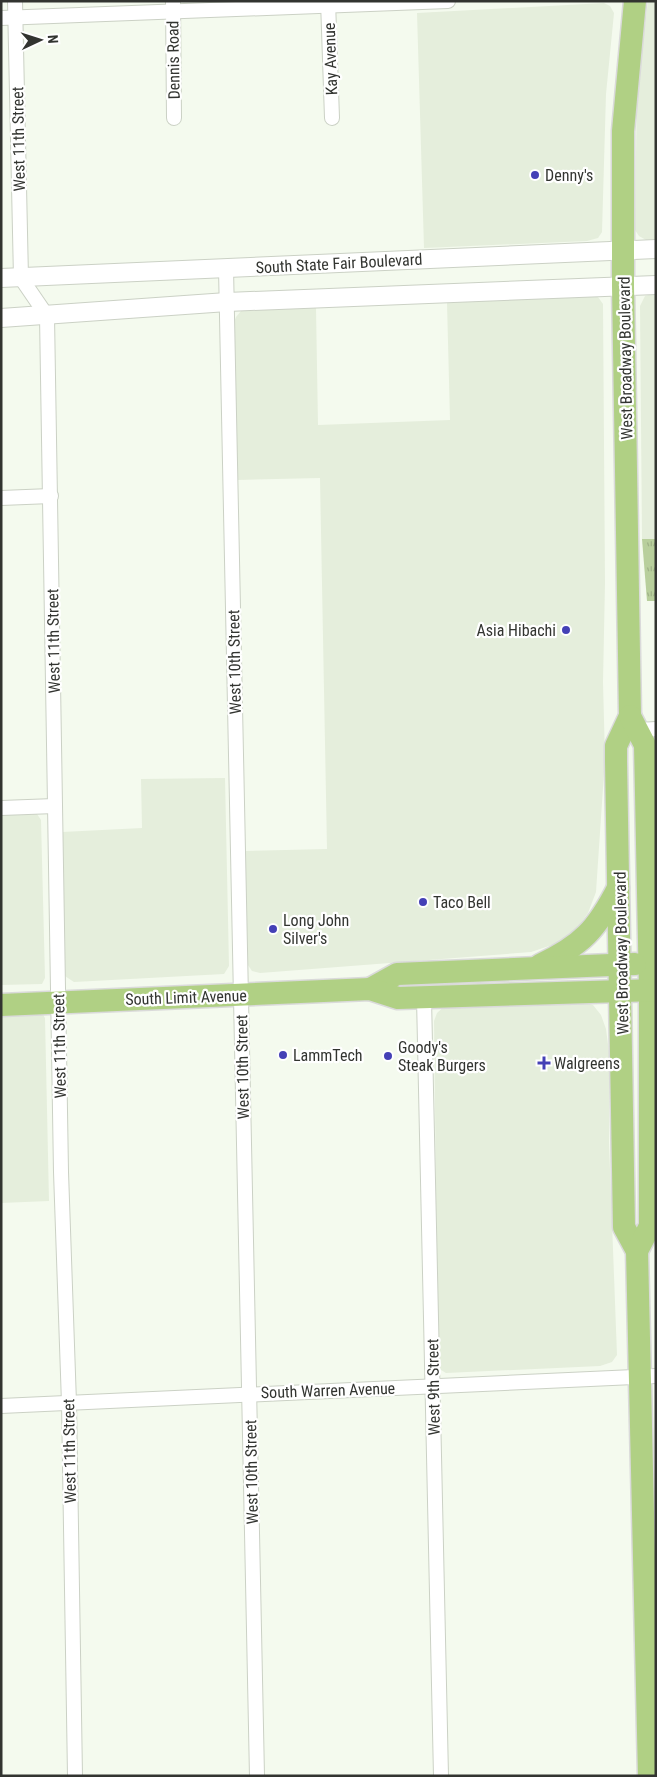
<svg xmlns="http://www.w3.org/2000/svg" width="657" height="1777" viewBox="0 0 657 1777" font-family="'Roboto Condensed',sans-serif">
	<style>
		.built { fill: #e5eedc }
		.grass { fill: url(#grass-tufts) }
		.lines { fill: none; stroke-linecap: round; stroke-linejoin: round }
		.minor-casing { stroke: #cbd1c5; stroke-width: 16 }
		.tertiary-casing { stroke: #cbd1c5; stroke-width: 20 }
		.trunk-casing { stroke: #dadada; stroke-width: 25 }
		.minor { stroke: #fff; stroke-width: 14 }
		.tertiary { stroke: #fff; stroke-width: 18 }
		.trunk { stroke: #b0d084; stroke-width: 22 }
		.poi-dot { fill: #4440b6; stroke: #fff; stroke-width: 2 }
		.labels { text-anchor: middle; stroke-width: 4.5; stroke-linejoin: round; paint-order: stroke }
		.street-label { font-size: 16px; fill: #323430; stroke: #fff }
		.poi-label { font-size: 16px; fill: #323430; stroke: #fff; text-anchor: start }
	</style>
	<defs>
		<pattern id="grass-tufts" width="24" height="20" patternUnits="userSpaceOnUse" patternTransform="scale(1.25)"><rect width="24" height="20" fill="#b8cf9c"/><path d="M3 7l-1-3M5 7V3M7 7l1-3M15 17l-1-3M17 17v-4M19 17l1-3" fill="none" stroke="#9fb287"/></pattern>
	</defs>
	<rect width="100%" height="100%" fill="#f4faee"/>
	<g class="built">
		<polygon points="648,1 656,1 656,239 646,240 639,236 635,230 636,153 637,92"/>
		<polygon points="604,3 610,6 614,13 606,94 602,232 598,238 587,241 424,248 417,13"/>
		<polygon points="656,293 656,539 642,539 640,306 645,296"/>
		<polygon points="590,295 598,297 603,304 605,583 603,682 605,758 596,892 588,913 574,932 555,944 531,952 260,973 252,971 248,965 245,851 327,849 320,478 237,480 232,327 236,317 241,311 316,308 318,425 450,420 447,303"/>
		<polygon points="225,778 229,966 224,974 74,982 65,976 62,832 142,828 141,779"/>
		<polygon points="37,814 41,820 45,978 42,984 1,985 1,815"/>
		<polygon points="580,1001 593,1005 601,1015 606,1029 609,1052 609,1143 617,1355 612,1362 600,1366 446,1373 441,1370 438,1362 434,1021 437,1013 447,1004"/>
		<polygon points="42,1013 45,1018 49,1201 1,1203 1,1015"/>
	</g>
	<polygon class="grass" points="642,539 656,539 656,601 647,601"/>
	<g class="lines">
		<g class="minor-casing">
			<g id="minor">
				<polyline points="15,1 21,278 47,316 61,1172 69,1403 75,1776"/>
				<polyline points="173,1 174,118"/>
				<polyline points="328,1 332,118"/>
				<polyline points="1,18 448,1"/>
				<polyline points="226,268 257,1776"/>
				<polyline points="1,498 51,496"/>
				<polyline points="638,730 656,729"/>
				<polyline points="1,808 55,806"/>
				<polyline points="424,998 441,1776"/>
				<polyline points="1,1406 656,1376"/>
			</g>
		</g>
		<g class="tertiary-casing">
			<g id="tertiary">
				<polyline points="1,278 656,249"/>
				<polyline points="1,318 227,302 656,285"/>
			</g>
		</g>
		<g class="trunk-casing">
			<g id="trunk">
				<polyline points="635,1 623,131 623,286 630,716 616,746 616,761 624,1227 637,1251 649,1776"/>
				<polyline points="630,716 645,745 650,990 650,1226 637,1251"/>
				<path d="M 540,965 C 582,945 597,929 618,888"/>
				<polyline points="370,989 397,974 635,964"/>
				<polyline points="1,1005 370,989 398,998 656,990"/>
			</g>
		</g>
		<use href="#minor" class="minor"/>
		<use href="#tertiary" class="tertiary"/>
		<use href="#trunk" class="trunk"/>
	</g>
	<g class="poi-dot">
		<circle cx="535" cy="175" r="5"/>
		<circle cx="566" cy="630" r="5"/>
		<circle cx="423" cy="902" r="5"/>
		<circle cx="273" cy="929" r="5"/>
		<circle cx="283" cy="1055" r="5"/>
		<circle cx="388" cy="1056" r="5"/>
		<path d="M541.5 1055.5h5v5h5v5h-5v5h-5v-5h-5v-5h5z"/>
	</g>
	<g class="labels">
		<g class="street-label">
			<text transform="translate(330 59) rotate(-92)" y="6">Kay Avenue</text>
			<text transform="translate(173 60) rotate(-91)" y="6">Dennis Road</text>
			<text transform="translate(18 139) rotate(-91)" y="6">West 11th Street</text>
			<text transform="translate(339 263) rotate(-3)" y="6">South State Fair Boulevard</text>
			<text transform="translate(625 358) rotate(-91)" y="6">West Broadway Boulevard</text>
			<text transform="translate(53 641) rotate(-91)" y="6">West 11th Street</text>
			<text transform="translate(234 662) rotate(-91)" y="6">West 10th Street</text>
			<text transform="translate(621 953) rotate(-91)" y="6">West Broadway Boulevard</text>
			<text transform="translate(186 997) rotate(-2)" y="6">South Limit Avenue</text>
			<text transform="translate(59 1046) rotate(-91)" y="6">West 11th Street</text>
			<text transform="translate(242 1067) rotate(-91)" y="6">West 10th Street</text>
			<text transform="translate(433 1387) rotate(-91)" y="6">West 9th Street</text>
			<text transform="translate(328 1390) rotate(-2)" y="6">South Warren Avenue</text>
			<text transform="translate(69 1451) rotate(-91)" y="6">West 11th Street</text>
			<text transform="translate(251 1472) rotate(-91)" y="6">West 10th Street</text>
		</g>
		<g class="poi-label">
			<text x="545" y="181">Denny's</text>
			<text x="556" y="636" text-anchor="end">Asia Hibachi</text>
			<text x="433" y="908">Taco Bell</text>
			<text x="283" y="926">Long John<tspan x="283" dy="18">Silver's</tspan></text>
			<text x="398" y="1053">Goody's<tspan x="398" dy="18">Steak Burgers</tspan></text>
			<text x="293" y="1061">LammTech</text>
			<text x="554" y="1069">Walgreens</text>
		</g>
	</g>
	<rect width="657" height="1777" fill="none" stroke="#323430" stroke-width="5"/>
	<g transform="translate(40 40) rotate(86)" stroke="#ffffff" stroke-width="4" paint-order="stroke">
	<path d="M0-4L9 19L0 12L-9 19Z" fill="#323430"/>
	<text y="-8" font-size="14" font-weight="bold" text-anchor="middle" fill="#323430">N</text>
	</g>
</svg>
